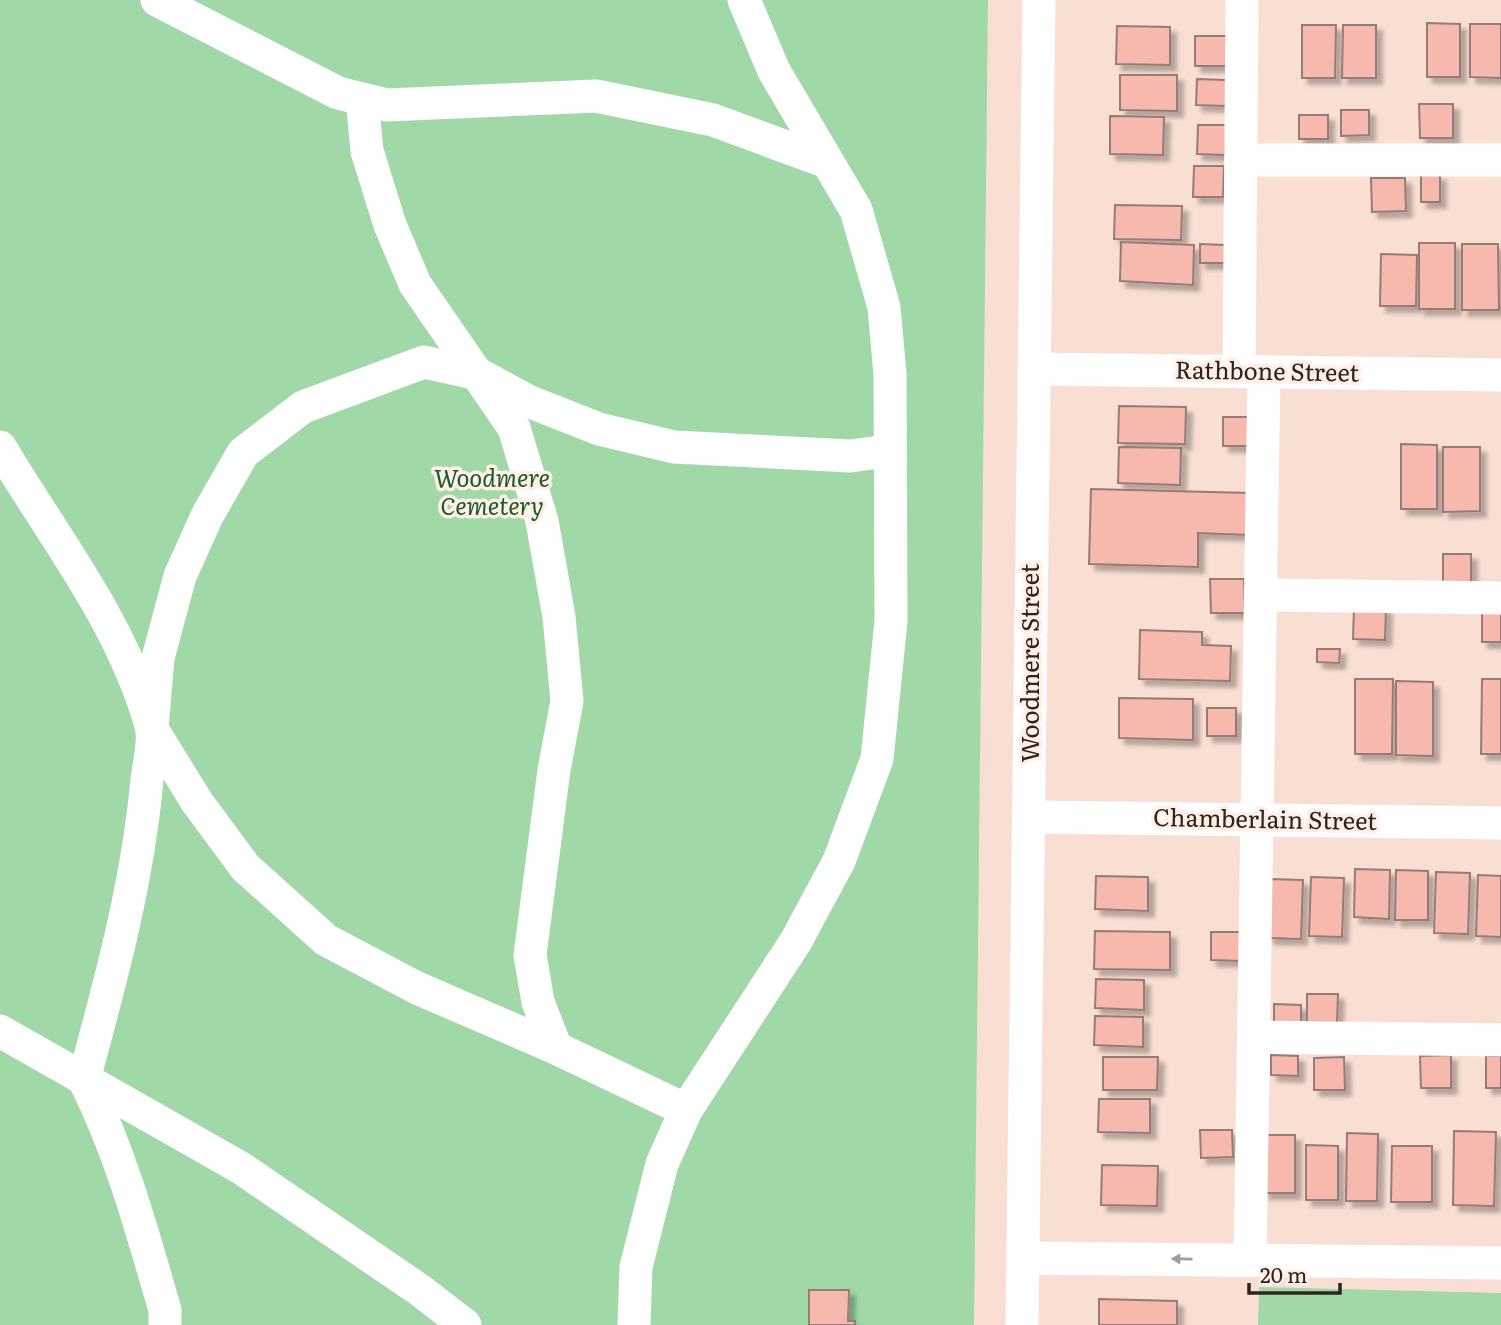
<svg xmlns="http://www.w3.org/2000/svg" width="1501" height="1325" viewBox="0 0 1501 1325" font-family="Literata,serif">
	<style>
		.green { fill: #a1d8a8 }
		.building { fill: #f7b9ad; stroke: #967c77; stroke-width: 2; filter: url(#shadow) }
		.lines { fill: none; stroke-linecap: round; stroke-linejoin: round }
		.minor { stroke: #fff; stroke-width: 33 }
		.oneway { fill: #a09c9a }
		.labels { text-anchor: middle; stroke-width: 7; stroke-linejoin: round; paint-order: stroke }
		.street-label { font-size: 24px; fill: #2d241f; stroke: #ffefe7 }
		.park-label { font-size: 24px; font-style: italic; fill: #1c5a2b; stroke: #ffefe7 }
	</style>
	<defs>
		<filter id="shadow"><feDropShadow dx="6" dy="6" stdDeviation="2" flood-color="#0004"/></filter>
	</defs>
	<rect width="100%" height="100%" fill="#f9dfd3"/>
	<g class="green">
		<polygon points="0,0 988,0 974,1325 0,1325"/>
		<polygon points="1259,1287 1501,1293 1501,1325 1258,1325"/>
	</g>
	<g class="building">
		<polygon points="1427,23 1460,24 1460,77 1427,77"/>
		<polygon points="1470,24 1501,24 1501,78 1470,77"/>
		<polygon points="1302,25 1336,25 1335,78 1302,78"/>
		<polygon points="1343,25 1376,25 1376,78 1342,78"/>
		<polygon points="1117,26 1170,27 1170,65 1116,64"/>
		<rect x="1195" y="36" width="31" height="30"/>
		<polygon points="1120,75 1177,75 1177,111 1120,110"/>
		<polygon points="1197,79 1226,80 1226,106 1196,105"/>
		<polygon points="1419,104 1453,104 1453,138 1420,138"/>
		<polygon points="1341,110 1369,110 1369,135 1341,136"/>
		<rect x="1299" y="115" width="29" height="24"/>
		<polygon points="1110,116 1164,117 1163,155 1110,154"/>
		<polygon points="1198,125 1226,125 1225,155 1197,154"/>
		<polygon points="1194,166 1224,166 1223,197 1193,197"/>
		<rect x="1421" y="175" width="19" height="27"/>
		<polygon points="1371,178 1405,178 1406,211 1372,212"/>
		<polygon points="1115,205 1182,206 1181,240 1114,239"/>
		<polygon points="1121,242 1194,245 1193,285 1120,281"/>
		<rect x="1419" y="243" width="36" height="66"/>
		<polygon points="1200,244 1225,245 1225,263 1200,263"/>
		<polygon points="1462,244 1498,244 1499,310 1462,310"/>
		<polygon points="1381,254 1417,255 1416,306 1380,306"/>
		<polygon points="1119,406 1186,407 1185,444 1118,443"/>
		<rect x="1223" y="417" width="26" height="29"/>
		<polygon points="1401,444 1437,445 1437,509 1401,509"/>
		<polygon points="1119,447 1181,448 1180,485 1118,483"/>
		<polygon points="1443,447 1480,447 1480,511 1443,512"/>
		<polygon points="1091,489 1250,493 1249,535 1198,533 1198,567 1089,564"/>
		<rect x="1443" y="554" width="28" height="28"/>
		<polygon points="1210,579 1244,579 1245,613 1211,613"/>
		<polygon points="1354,607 1386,608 1385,640 1353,639"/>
		<rect x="1482" y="612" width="19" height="30"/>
		<polygon points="1140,630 1202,632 1202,645 1231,646 1230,681 1139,679"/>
		<polygon points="1317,649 1340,649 1339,663 1317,662"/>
		<polygon points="1355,679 1393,679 1392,754 1355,754"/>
		<polygon points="1482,679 1501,679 1501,754 1481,754"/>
		<polygon points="1396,681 1433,682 1433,756 1396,755"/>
		<polygon points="1119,698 1193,699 1193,740 1119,738"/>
		<rect x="1207" y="708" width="29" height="28"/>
		<polygon points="1355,869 1390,870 1389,919 1354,917"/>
		<polygon points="1396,870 1428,871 1428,920 1395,920"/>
		<polygon points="1436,872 1470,873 1468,934 1434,933"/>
		<polygon points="1478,875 1501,876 1501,937 1476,936"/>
		<polygon points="1096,876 1148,877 1148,911 1095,909"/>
		<polygon points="1311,877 1344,878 1342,937 1309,936"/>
		<polygon points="1270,879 1303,880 1301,939 1268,938"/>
		<polygon points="1095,931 1170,932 1170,970 1094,969"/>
		<polygon points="1211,932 1241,932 1240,961 1211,960"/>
		<polygon points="1096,979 1144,980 1144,1010 1095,1008"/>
		<polygon points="1307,994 1338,994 1337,1023 1307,1022"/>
		<polygon points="1274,1004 1301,1005 1301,1025 1274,1025"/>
		<polygon points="1095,1016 1143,1017 1143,1047 1094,1045"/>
		<polygon points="1271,1055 1298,1056 1298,1076 1271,1075"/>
		<polygon points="1451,1055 1451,1088 1421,1088 1420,1056"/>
		<rect x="1486" y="1056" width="15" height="32"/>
		<polygon points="1103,1057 1158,1057 1157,1090 1103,1090"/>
		<polygon points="1344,1057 1345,1090 1314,1090 1314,1058"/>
		<polygon points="1099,1099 1150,1099 1150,1133 1098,1132"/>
		<polygon points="1200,1130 1232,1130 1233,1157 1201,1158"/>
		<polygon points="1454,1131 1496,1132 1494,1206 1453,1205"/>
		<polygon points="1347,1133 1378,1134 1377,1201 1346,1201"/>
		<polygon points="1262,1135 1295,1135 1295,1193 1263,1193"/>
		<polygon points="1306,1145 1338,1146 1338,1200 1306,1200"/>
		<polygon points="1392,1146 1432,1146 1432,1202 1391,1202"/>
		<polygon points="1102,1165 1158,1166 1157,1206 1101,1205"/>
		<polygon points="809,1290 849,1290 848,1321 855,1321 855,1325 809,1325"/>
		<polygon points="1099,1299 1177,1301 1177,1325 1099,1325"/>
	</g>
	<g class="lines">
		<g class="minor">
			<polyline points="157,0 338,93 387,105 596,96 713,120 827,162"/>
			<polyline points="362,99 367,151 390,225 415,284 514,428 542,521 559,617 567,701 554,770 530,955 538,1002 556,1048"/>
			<polyline points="1241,160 1501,160"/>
			<polyline points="1034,369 1501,375"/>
			<polyline points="1239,372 1242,0"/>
			<path d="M 0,447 C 54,538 122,622 151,726 C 155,741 149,763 147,779 C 138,881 111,980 84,1079 C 121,1153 142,1231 165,1310 L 165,1325"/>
			<polyline points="1261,595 1501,598"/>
			<polyline points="1030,817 1501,823"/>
			<polyline points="0,1031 241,1168 421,1291 465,1325"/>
			<polyline points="1254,1037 1501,1040"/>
			<polyline points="686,1110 556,1048 417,988 326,940 245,867 197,802 152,729 158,658 180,576 207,516 243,453 303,407 424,362 478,374 528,401 599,429 674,447 850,456 888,451"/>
			<polyline points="1023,1258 1501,1263"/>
			<polyline points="1250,1260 1264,372"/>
			<polyline points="634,1325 636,1267 662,1164 686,1110 796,941 839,861 877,759 891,621 890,374 884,307 856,210 774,71 744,0"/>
			<polyline points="1022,1325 1039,0"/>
		</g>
	</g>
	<defs><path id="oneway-solid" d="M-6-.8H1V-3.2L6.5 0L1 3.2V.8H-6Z" transform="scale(1.75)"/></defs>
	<use class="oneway" href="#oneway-solid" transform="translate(1182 1259) rotate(-179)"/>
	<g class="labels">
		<g class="street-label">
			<text transform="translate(1267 372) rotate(1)" y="8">Rathbone Street</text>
			<text transform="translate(1031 663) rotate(-90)" y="8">Woodmere Street</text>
			<text transform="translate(1265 820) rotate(1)" y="8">Chamberlain Street</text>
		</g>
		<g class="park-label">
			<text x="492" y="487">Woodmere<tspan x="492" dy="28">Cemetery</tspan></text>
		</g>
	</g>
	<path d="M1249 1283v10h91v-10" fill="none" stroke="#2d241f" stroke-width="3.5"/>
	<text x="1260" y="1283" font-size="21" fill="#2d241f" stroke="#ffefe7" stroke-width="5" paint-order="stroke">20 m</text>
</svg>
